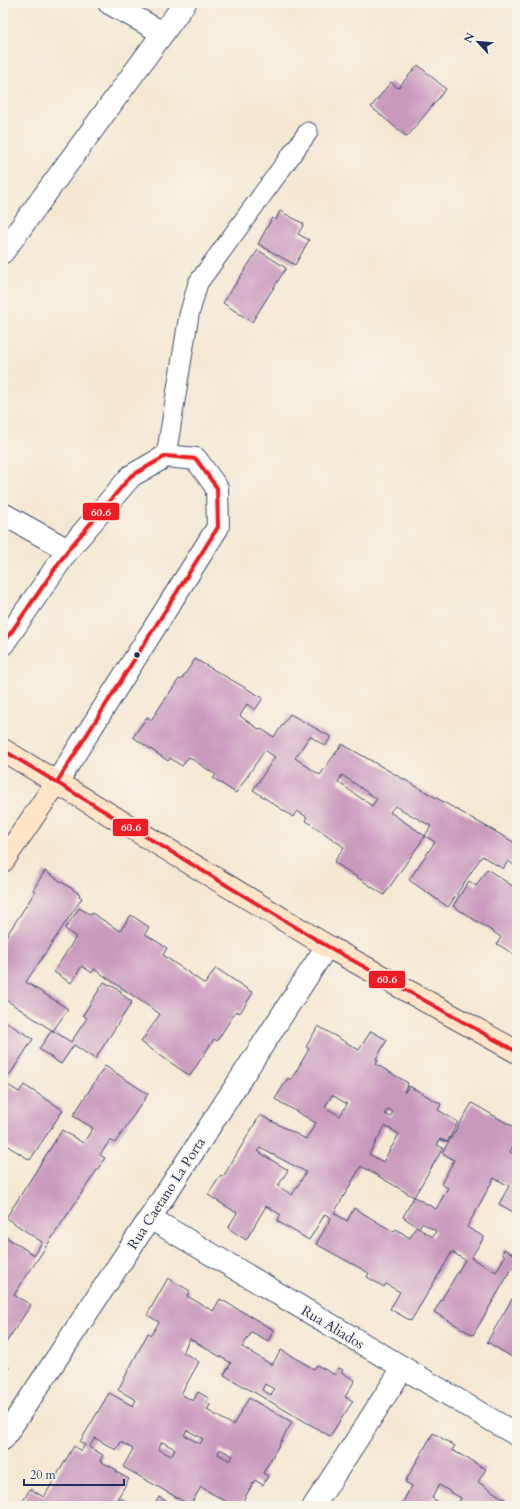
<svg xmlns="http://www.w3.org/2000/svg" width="520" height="1509" viewBox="0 0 520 1509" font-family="Cardo,serif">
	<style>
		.building { fill: #c998bd; fill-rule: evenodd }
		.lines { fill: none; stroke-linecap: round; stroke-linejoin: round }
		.lane-casing { stroke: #3c4b70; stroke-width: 21 }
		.street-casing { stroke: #3c4b70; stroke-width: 24 }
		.secondary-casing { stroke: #3c4b70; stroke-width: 24 }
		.lane { stroke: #fff; stroke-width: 19 }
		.street { stroke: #fff; stroke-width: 22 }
		.secondary { stroke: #ffe4c6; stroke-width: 22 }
		.bus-1-casing { stroke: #f7f3e8; stroke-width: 7 }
		.bus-1 { stroke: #ed1c24; stroke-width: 4 }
		.bus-dot { fill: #1b2f5e; stroke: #f7f3e8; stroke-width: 1.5 }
		.labels { text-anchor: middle; stroke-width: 3; stroke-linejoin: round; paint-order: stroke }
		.street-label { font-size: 14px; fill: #1b2f5e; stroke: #f7f3e8 }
		.line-badge { stroke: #f7f3e8; stroke-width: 1.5 }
		.badge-label { font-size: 11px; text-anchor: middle; font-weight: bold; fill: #fff }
	</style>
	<rect width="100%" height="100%" fill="#f7f3e8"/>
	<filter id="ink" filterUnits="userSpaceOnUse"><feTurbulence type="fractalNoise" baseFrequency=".025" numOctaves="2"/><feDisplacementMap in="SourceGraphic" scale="8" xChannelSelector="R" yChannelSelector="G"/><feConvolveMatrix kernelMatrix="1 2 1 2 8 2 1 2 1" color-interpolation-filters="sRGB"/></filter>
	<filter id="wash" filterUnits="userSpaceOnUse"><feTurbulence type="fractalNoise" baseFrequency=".012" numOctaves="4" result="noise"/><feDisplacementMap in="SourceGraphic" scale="16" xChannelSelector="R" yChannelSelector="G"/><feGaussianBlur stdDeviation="0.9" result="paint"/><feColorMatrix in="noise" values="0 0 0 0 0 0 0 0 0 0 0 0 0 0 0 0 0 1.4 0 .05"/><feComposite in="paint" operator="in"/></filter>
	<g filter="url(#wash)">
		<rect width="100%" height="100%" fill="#f4e8d3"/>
		<g id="blocks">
			<g class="building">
				<polygon points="418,65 446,89 407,137 371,107 391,82 398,88"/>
				<polygon points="280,211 304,224 298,234 309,240 295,265 258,244 272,218 276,220"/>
				<polygon points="258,250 286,268 252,322 223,303"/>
				<path d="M 195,659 L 263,698 L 255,710 L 247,704 L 240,716 L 260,730 L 261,729 L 274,737 L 290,714 L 331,737 L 325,746 L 310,736 L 295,758 L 320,775 L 342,744 L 517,844 L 517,867 L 508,861 L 503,869 L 482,856 L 448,907 L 409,880 L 435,842 L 425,836 L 431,826 L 395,806 L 390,812 L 425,836 L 384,895 L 334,862 L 344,847 L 305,820 L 307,817 L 297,811 L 293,817 L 253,790 L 275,757 L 265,750 L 236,793 L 213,778 L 216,775 L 189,757 L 182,766 L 170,758 L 168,761 L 133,737 L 147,717 L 151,720 L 179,679 L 181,680 ZM 342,775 L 377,799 L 372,806 L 338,782 Z"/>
				<polygon points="487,869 517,889 517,956 497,944 501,937 453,906 469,881 476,886"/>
				<polygon points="45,871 80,894 79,896 82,898 26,982 68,1009 53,1031 3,998 3,941 35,892 33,890"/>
				<polygon points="79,908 91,915 92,913 120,931 131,915 149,927 145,934 167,948 163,955 205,984 216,968 253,993 240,1013 236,1011 217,1041 214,1039 190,1076 141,1042 160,1014 94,969 92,973 82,966 71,983 54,972 76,937 65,929"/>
				<polygon points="104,982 121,991 120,993 132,1002 95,1059 74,1045 61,1064 39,1049 52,1030 71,1042 87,1018 83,1015"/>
				<polygon points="3,1020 33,1039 9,1076 3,1072"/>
				<path d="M 318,1026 L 359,1050 L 371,1031 L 387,1040 L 376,1059 L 378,1060 L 376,1064 L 408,1083 L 404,1092 L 405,1092 L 409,1086 L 441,1104 L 438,1110 L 458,1122 L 447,1142 L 440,1139 L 437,1145 L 443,1148 L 414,1197 L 361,1166 L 334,1213 L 347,1221 L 354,1208 L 394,1232 L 396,1229 L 410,1238 L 416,1227 L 433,1237 L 436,1231 L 422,1223 L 419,1228 L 403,1217 L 414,1197 L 436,1209 L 448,1188 L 441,1184 L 454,1160 L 442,1153 L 472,1103 L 517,1129 L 517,1139 L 510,1152 L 517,1157 L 517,1214 L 499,1204 L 509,1186 L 494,1178 L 467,1227 L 484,1237 L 471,1258 L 496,1272 L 505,1256 L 502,1254 L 504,1249 L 517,1256 L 517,1260 L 473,1335 L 434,1312 L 465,1260 L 452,1252 L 411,1321 L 390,1309 L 400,1292 L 386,1284 L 384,1287 L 367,1277 L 369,1273 L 316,1244 L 331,1218 L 325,1214 L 309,1240 L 277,1221 L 281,1215 L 266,1206 L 246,1240 L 228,1228 L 237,1213 L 208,1195 L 221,1175 L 223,1177 L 260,1115 L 306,1139 L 316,1123 L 275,1099 L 288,1078 L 291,1080 L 309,1049 L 306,1047 ZM 332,1095 L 347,1104 L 340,1116 L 325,1107 ZM 388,1109 L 393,1112 L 390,1117 L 385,1114 ZM 385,1126 L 399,1134 L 383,1162 L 369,1154 ZM 260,1148 L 306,1172 L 292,1195 L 278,1186 L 288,1170 L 262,1154 L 258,1151 Z"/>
				<polygon points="105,1066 148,1094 115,1143 110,1140 100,1155 105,1158 14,1295 31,1305 3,1347 3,1235 34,1255 42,1242 6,1218 62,1130 83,1143 93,1128 73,1116"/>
				<polygon points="3,1082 19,1092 24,1085 63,1110 30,1160 6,1145 3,1150"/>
				<path d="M 168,1278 L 190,1291 L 187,1296 L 213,1311 L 220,1299 L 274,1330 L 268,1341 L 252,1332 L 242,1347 L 272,1365 L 281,1350 L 314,1369 L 317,1365 L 335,1375 L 339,1368 L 343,1370 L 341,1372 L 355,1380 L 345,1397 L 353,1401 L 330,1436 L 224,1375 L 231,1363 L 190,1339 L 183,1352 L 199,1362 L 181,1394 L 193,1401 L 198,1392 L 209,1398 L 206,1402 L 210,1405 L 207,1410 L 233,1425 L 249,1398 L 292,1422 L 263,1473 L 268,1476 L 263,1485 L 255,1480 L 240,1506 L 222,1506 L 225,1501 L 201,1487 L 190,1505 L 123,1467 L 133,1449 L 121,1442 L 116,1450 L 95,1438 L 89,1447 L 103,1455 L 100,1461 L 117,1470 L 116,1472 L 129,1479 L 116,1501 L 118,1503 L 121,1498 L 132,1506 L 20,1506 L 30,1489 L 44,1497 L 74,1446 L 81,1451 L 85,1445 L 80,1442 L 109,1393 L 133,1406 L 136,1400 L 118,1390 L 148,1333 L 151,1335 L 159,1322 L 147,1315 ZM 265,1384 L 274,1389 L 271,1395 L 262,1390 ZM 187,1430 L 203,1439 L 200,1444 L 184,1435 ZM 162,1442 L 175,1449 L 171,1456 L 158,1449 ZM 220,1449 L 233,1456 L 230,1461 L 218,1454 Z"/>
				<polygon points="517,1295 517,1360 487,1342 512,1299 514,1300"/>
				<polygon points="3,1363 9,1367 3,1376"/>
				<polygon points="433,1433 455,1446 452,1450 486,1469 478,1482 506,1500 503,1506 457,1506 461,1498 439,1485 432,1498 437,1501 434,1506 400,1506 412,1486 405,1482"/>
				<polygon points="159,1497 175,1506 154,1506"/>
			</g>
		</g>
	</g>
	<g filter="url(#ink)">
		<use href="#blocks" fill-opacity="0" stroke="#3c4b70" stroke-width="1"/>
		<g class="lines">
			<g class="lane-casing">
				<polyline id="lane" points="166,456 189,315 198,283 308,132"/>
			</g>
			<g class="street-casing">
				<g id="street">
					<polyline points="109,3 163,33"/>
					<polyline points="3,252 185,3"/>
					<polyline points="3,514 68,550"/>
					<polyline points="3,644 68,550 131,476 166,456 196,459 217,488 218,527 57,782"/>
					<polyline points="150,1218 517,1435"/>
					<polyline points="3,1439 150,1218 327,946"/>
					<polyline points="314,1506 403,1368"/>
				</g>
			</g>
			<g class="secondary-casing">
				<g id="secondary">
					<polyline points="3,750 327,946 517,1052"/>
					<polyline points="3,861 57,782"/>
				</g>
			</g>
			<use href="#lane" class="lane"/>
			<use href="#street" class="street"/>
			<use href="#secondary" class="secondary"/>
			<g class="bus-1-casing">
				<g id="bus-1">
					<polyline points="3,644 68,550 131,476 166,456 196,459 217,488 218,527 57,782"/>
					<polyline points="3,750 327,946 517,1052"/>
				</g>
			</g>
			<use href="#bus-1" class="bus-1"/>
		</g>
	</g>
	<circle class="bus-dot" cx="137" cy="655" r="3.5"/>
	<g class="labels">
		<g class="street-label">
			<text transform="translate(166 1193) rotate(-57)" y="5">Rua Caetano La Porta</text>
			<text transform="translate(333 1327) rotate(31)" y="5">Rua Aliados</text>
		</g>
	</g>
	<g class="line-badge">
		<rect x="82" y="502" width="38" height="19" rx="4" fill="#ed1c24"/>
		<rect x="112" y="818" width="37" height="19" rx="4" fill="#ed1c24"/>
		<rect x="368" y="970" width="38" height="19" rx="4" fill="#ed1c24"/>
	</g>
	<g class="badge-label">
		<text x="101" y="516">60.6</text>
		<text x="131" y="831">60.6</text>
		<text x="387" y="983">60.6</text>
	</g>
	<rect width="520" height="1509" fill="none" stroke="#f7f3e8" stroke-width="16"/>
	<g transform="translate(478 42) rotate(296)" stroke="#f7f3e8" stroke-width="3" paint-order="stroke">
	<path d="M0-3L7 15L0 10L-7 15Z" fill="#1b2f5e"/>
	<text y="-6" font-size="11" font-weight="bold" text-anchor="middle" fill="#1b2f5e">N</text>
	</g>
	<path d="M24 1479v6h100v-6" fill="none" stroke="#1b2f5e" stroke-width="2"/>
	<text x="30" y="1479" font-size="12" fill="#1b2f5e" stroke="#f7f3e8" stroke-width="3" paint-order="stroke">20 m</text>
</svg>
